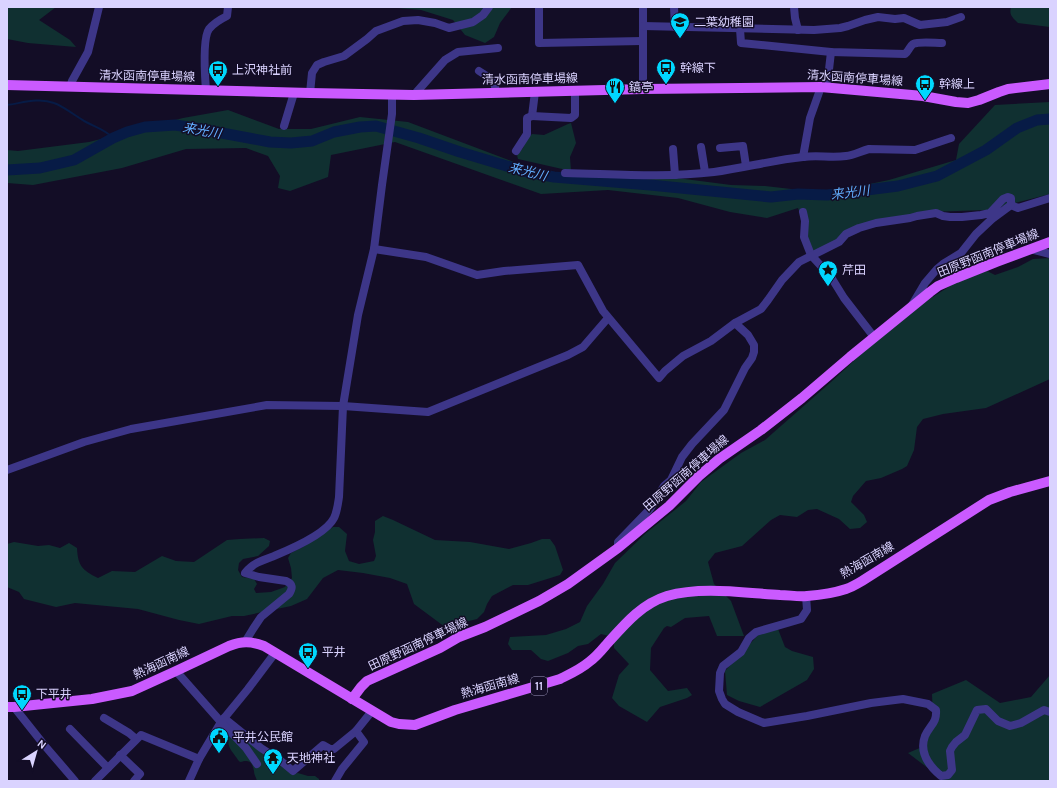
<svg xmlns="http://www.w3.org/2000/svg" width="1057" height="788" viewBox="0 0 1057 788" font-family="Karla,'Noto Sans JP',sans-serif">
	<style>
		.green { fill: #103031 }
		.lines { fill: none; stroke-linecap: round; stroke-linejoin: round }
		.stream { stroke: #071b46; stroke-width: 2 }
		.river { stroke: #071b46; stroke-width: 11 }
		.minor { stroke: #3d3688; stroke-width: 8 }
		.major { stroke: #ca5aff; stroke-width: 10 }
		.labels { text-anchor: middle; stroke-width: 3; stroke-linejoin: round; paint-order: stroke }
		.shield { fill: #130d26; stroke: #9e98be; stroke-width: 1 }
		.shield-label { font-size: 11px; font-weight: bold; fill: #dad3ff }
		.poi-label { font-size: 12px; fill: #dad3ff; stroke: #130d26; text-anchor: start }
		.street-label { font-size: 12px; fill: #dad3ff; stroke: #130d26 }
		.water-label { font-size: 13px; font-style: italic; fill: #61aeff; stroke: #130d26 }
	</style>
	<rect width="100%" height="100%" fill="#130d26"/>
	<g class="green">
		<polygon points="7,7 56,7 39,20 70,40 76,47 28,43 7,39"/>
		<polygon points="386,7 512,7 500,23 494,37 485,43 465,35 453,20 421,10"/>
		<path d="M 1011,7 L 1050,7 L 1050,27 L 1018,23 C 1012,17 1009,15 1011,7 Z"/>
		<polygon points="1050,102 1050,194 988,210 928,212 851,228 836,240 813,252 798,208 767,218 730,212 678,198 608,190 541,194 395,142 331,155 328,177 290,191 278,188 280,176 268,156 246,148 186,149 122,168 33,185 7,183 7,150 18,151 89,142 183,118 228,110 279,129 311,129 360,117 408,122 543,173 592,176 677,178 731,185 765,186 826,193 889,180 956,160 959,144 995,105"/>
		<polygon points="571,123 576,143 570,157 571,171 518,159 517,155 523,148 527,139 532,134 544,135 568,124"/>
		<polygon points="1050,258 1050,379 986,408 943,414 923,419 917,427 914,450 907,466 902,469 881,478 866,481 853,496 851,502 864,515 867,522 860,528 850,529 839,519 817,509 808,510 797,517 780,515 771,520 742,546 715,553 708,562 714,584 731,601 744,636 717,636 709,616 685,618 671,627 667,626 664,628 651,648 650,670 668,691 687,688 692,695 687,698 660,707 647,722 619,706 612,698 619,675 629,664 614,648 614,642 609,636 601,634 588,644 578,646 568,653 548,661 541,659 531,650 512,650 508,644 510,637 546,635 566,629 580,622 587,606 603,584 615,563 646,533 686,501 701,482 741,453 765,440 831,382 884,333 928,300 958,281 987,271 995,275 1018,267 1033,259"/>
		<path d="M 383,516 L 393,520 L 435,540 L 470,542 L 509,549 L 531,543 L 542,539 L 550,539 L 555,546 L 563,570 L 560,575 L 528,585 L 513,585 L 492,596 L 487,604 L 484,612 L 477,619 L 445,627 L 414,604 L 407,584 L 390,578 L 363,573 L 338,570 L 323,578 L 307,599 L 291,606 L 244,616 L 232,616 L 199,624 L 179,620 L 138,609 L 75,603 L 56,607 L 24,599 L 19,592 L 7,587 L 7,544 L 14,542 L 38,546 L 49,545 L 60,548 L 69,543 L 77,548 C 78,566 82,570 98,578 L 112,571 L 135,572 L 162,556 L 176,561 L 194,562 L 227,540 L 240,539 L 264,538 L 270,541 L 269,546 L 258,556 L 243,559 L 239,563 L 238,570 L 242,577 L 254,579 L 257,584 L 254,589 L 256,593 L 271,592 L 285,587 L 292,578 L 291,568 L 288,558 L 291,553 L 303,547 L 333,527 L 339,527 L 347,534 L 345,551 L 349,561 L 359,564 L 374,561 L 376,556 L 373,540 L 375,532 L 375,521 Z"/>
		<polygon points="778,629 785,647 792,651 813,657 814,669 807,680 760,707 739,701 727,695 725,671 760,633"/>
		<polygon points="1050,675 1050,781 945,781 908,753 922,747 933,718 932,694 966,680 1000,703 1031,697"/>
		<path d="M 227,726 L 293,774 L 298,773 L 308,776 L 315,776 L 319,779 L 319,781 L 257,781 C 256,777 254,775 254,771 C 252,762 250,759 240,762 L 238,760 C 234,753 226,747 229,739 L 224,732 L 224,729 Z"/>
	</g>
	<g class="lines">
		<path class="stream" d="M 7,105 C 22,103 39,97 54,103 C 65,107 75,116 86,122 C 95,127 106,130 113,138"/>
		<polyline class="river" points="7,170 40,168 74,160 113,138 127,132 145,127 175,125 195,128 270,142 291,143 312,141 334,132 360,127 376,126 419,138 460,152 527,172 554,177 650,185 771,197 798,194 827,195 898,186 937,176 986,150 1017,128 1037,120 1050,119"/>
		<g class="minor">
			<polyline points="539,7 539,43 642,41"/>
			<polyline points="643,7 643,89"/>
			<polyline points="674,7 675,27"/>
			<polyline points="794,7 795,18 798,30"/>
			<polyline points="643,26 814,30 840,28 848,26 865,20 878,17 895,19 904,18 920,25 947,22 961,17"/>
			<path d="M 740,29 L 741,43 L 831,52 L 905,54 C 909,51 909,47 913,44 C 919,41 935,43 942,43"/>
			<polyline points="479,71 493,80 494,82 496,92"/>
			<polyline points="70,87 72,81 88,52 99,7"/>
			<polyline points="827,87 831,52"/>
			<path d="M 206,91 C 205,77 202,39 209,29 C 213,24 221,19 227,16 L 228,7"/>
			<polyline points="535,92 532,116 571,118 575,115 575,90"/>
			<polyline points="310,93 312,73 317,65 324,62 344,56 367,39 376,31 403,21 418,20 435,23 449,28 473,22 483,15 489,7"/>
			<polyline points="414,95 445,60 458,52 498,48"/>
			<polyline points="284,126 294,93"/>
			<polyline points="701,147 705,172"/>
			<polyline points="720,148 743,146 746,166"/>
			<polyline points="673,149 675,175"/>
			<polyline points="516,151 527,134 527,118 532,116"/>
			<polyline points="803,157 810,118 821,87"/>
			<path d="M 565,173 C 615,174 664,178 714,172 C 744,168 773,160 803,157 C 817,155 832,158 846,156 C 854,155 861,151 869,149 L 915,150 L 951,138"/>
			<polyline points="1011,205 1018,208 1050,198"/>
			<polyline points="803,212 805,221 804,237 811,255 831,277 844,298 874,337"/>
			<polyline points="374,249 426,257 477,275 504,271 578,265 603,311 659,378 665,371 683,356 711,341 735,323 761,309 768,300 782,280 799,262 839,242 846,234 859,228 876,223 910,218 917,216 936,213 943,216 950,217 962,217 981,215 990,213 1003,199 1008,197 1011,198 1011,205 992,219 976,234 961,253 943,264 937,269 925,283 912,305"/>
			<polyline points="1030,249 1050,254"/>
			<polyline points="7,470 84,442 131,429 267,405 343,406 428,412 568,355 583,347 608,318"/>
			<polyline points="618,547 618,542 650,509 664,486 671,480 682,457 692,444 724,410 745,368 752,358 754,352 754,345 748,335 735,323"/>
			<path d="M 806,596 L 807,610 L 801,619 L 756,632 L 749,638 L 741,652 L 723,666 L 720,673 L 719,691 L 722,699 L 725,704 L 738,712 L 764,723 L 807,716 L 871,703 L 903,699 L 928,704 L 936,710 C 937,723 930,725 925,736 C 919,752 929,766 941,776 L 948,775 L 952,770 L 950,751 L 952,747 L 956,742 L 965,735 L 977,710 L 986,709 L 998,721 L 1010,726 L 1021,723 L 1044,710 L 1050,712"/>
			<path d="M 245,642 L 253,629 L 261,617 L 289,594 C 293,588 293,584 286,581 L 259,577 L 245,573 C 253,563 263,560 274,556 C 291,549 326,534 334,518 C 337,512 338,504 339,497 L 343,406 L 358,315 L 374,249 L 382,185 L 392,114 L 392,94"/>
			<polyline points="176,671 221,722 199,759 189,781"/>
			<polyline points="14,707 45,746 75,781"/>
			<polyline points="104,718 129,733 136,739"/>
			<polyline points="224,718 261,748 281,761 293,771 323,745 330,749 334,749 356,731 372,711"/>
			<polyline points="70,729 108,768"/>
			<polyline points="120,755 140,774 134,781"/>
			<polyline points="257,764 246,748 221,722 248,689 275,653"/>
			<polyline points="95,781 141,735 199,759"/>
			<polyline points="335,781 342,769 364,742 356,731"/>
		</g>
		<g class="major">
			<polyline points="7,85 310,93 414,95 643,89 821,87 923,96 956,102 968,103 979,100 999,92 1008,89 1050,84"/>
			<polyline points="352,699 361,687 367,681 440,648 459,637 485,627 539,601 568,584 618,548 669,506 699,476 719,459 761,430 802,398 850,357 930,292 938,286 956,278 996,262 1050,242"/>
			<path d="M 7,707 L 14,707 L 92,699 L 132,691 L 176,671 L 229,646 C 242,641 250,641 264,646 L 391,722 L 399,724 L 415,725 L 455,710 L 560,679 C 570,674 581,669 589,662 C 596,657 601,651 606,645 C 624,625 641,604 667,596 C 702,586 744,593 780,595 C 789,595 798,597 807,596 C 820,595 834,593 846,589 C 852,587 857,584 862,581 L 989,500 L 1010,492 L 1050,481"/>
		</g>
	</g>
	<defs>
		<g id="school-pin" transform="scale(1)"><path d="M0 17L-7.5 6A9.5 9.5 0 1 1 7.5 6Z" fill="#00d7fe" stroke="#130d26"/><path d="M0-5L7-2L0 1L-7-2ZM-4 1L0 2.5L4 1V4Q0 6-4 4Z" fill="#111"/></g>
		<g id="bus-pin" transform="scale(1)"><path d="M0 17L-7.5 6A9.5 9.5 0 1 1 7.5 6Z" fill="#00d7fe" stroke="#130d26"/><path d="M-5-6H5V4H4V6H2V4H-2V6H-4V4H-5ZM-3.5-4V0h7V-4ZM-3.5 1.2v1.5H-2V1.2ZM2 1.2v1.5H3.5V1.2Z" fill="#111"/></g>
		<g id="restaurant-pin" transform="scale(1)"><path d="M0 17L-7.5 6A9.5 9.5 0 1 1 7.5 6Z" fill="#00d7fe" stroke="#130d26"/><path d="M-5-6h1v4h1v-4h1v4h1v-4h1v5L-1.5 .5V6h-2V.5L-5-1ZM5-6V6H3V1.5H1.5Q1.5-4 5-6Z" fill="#111"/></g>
		<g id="sight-pin" transform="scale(1)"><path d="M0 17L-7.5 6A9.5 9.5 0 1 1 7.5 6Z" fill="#00d7fe" stroke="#130d26"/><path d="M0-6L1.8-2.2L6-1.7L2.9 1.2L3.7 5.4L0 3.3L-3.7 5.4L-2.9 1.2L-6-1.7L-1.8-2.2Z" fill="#111"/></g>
		<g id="civic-pin" transform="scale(1)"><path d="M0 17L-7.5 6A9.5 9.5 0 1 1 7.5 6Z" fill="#00d7fe" stroke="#130d26"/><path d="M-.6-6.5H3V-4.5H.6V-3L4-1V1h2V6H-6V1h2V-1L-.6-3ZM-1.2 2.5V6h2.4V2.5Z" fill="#111"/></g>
		<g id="temple-pin" transform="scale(1)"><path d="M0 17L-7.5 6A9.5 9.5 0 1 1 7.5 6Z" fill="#00d7fe" stroke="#130d26"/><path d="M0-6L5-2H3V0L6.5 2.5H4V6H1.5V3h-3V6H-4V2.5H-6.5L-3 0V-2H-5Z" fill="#111"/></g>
	</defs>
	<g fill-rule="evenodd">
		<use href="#school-pin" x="680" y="22"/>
		<use href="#bus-pin" x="666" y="68"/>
		<use href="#bus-pin" x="218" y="70"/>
		<use href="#bus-pin" x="925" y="84"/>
		<use href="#restaurant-pin" x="615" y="87"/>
		<use href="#sight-pin" x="828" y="270"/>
		<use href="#bus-pin" x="308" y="652"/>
		<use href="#bus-pin" x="22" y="694"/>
		<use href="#civic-pin" x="219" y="737"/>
		<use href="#temple-pin" x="273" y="758"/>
	</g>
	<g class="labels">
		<rect class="shield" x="531" y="677" width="16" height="18" rx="3"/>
		<g class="shield-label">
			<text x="539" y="690">11</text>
		</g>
		<g class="poi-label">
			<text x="694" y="26">二葉幼稚園</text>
			<text x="680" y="72">幹線下</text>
			<text x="232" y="74">上沢神社前</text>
			<text x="939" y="88">幹線上</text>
			<text x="629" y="91">鎬亭</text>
			<text x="842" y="274">芹田</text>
			<text x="322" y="656">平井</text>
			<text x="36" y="698">下平井</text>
			<text x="233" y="741">平井公民館</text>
			<text x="287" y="762">天地神社</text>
		</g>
		<g class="street-label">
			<text transform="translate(147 76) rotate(1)" y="4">清水函南停車場線</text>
			<text transform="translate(855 78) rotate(4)" y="4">清水函南停車場線</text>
			<text transform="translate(530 79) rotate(-1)" y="4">清水函南停車場線</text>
			<text transform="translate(988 253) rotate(-22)" y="4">田原野函南停車場線</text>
			<text transform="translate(686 473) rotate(-41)" y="4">田原野函南停車場線</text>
			<text transform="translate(867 560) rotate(-30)" y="4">熱海函南線</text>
			<text transform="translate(418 644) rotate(-25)" y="4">田原野函南停車場線</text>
			<text transform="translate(161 663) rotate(-25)" y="4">熱海函南線</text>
			<text transform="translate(490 686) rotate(-16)" y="4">熱海函南線</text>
		</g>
		<g class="water-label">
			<text transform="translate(202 130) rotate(10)" y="5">来光川</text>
			<text transform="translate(528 171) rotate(14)" y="5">来光川</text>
			<text transform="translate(850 192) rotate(-7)" y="5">来光川</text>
		</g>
	</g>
	<rect width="1057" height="788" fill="none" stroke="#dad3ff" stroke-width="16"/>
	<g transform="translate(36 752) rotate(37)" stroke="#130d26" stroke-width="3" paint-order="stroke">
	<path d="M0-3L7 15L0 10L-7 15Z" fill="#dad3ff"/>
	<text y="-6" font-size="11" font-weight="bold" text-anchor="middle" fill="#dad3ff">N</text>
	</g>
</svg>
